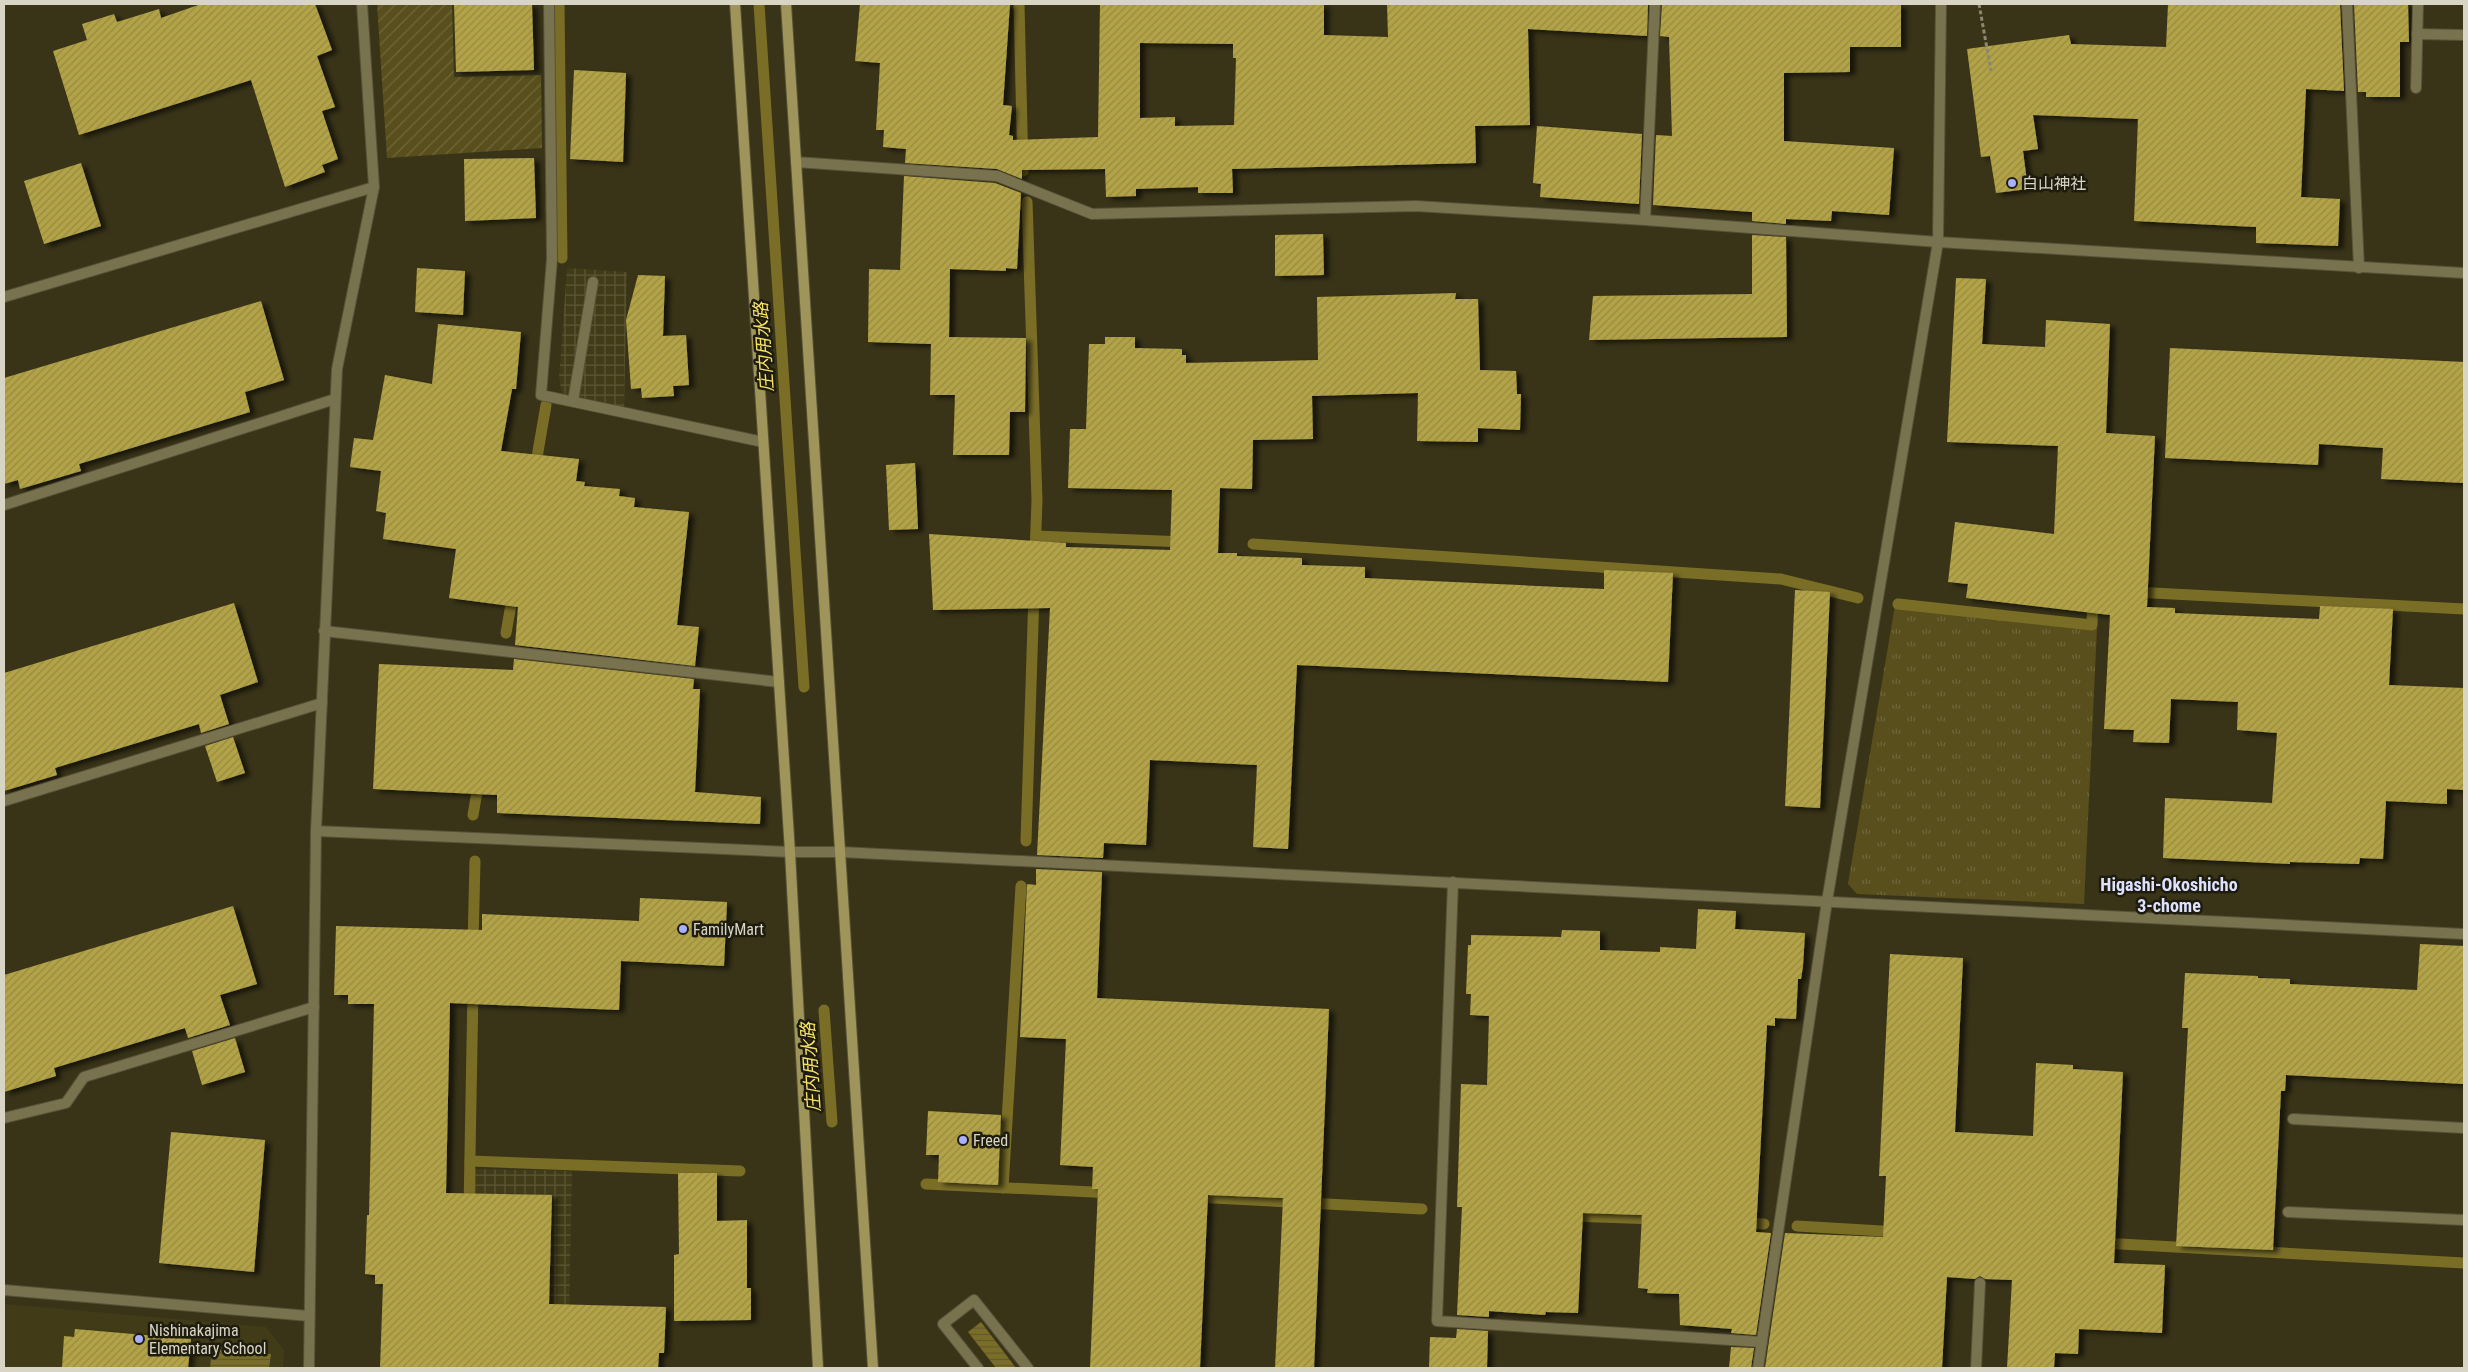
<svg xmlns="http://www.w3.org/2000/svg" width="2468" height="1372" viewBox="0 0 2468 1372" font-family="'Roboto Condensed','Noto Sans JP',sans-serif">
	<style>
		.built { fill: #413b17 }
		.industrial { fill: url(#industrial-grid) }
		.park { fill: url(#park-tufts) }
		.garden { fill: url(#garden-furrows) }
		.water { fill: url(#water-rules) }
		.lines { fill: none; stroke-linecap: round; stroke-linejoin: round }
		.stream { stroke: #7a6e27; stroke-width: 11 }
		.building { fill: url(#building-hatch); fill-rule: evenodd; filter: url(#shadow) }
		.lane-casing { stroke: #565137; stroke-width: 12 }
		.street-casing { stroke: #565137; stroke-width: 12 }
		.secondary-casing { stroke: #565137; stroke-width: 12 }
		.path { stroke: #8b8771; stroke-width: 3; stroke-dasharray: 4 2.5; stroke-linecap: butt }
		.lane { stroke: #78724f; stroke-width: 10 }
		.street { stroke: #78724f; stroke-width: 10 }
		.secondary { stroke: #9f955b; stroke-width: 10 }
		.poi-dot { fill: #a9b0fc; stroke: #1e1c0f; stroke-width: 2 }
		.labels { text-anchor: middle; stroke-width: 5; stroke-linejoin: round; paint-order: stroke }
		.poi-label { font-size: 16px; fill: #d8d5c5; stroke: #1e1c0f; text-anchor: start }
		.water-label { font-size: 18px; font-style: italic; fill: #f8e367; stroke: #1e1c0f }
		.neighbourhood-label { font-size: 18px; font-weight: bold; fill: #dee2ff; stroke: #1e1c0f }
	</style>
	<defs>
		<pattern id="industrial-grid" width="8" height="8" patternUnits="userSpaceOnUse" patternTransform="scale(1.25)"><rect width="8" height="8" fill="#413b17"/><path d="M0 4h8M4 0v8" fill="none" stroke="#5c5637"/></pattern>
		<pattern id="park-tufts" width="24" height="20" patternUnits="userSpaceOnUse" patternTransform="scale(1.25)"><rect width="24" height="20" fill="#584f1c"/><path d="M3 7l-1-3M5 7V3M7 7l1-3M15 17l-1-3M17 17v-4M19 17l1-3" fill="none" stroke="#6f673c"/></pattern>
		<pattern id="garden-furrows" width="10" height="10" patternUnits="userSpaceOnUse" patternTransform="scale(1.25)"><rect width="10" height="10" fill="#584f1c"/><path d="M-1 1l2-2M0 10L10 0M9 11l2-2" fill="none" stroke="#6f673c"/></pattern>
		<pattern id="water-rules" width="6" height="5" patternUnits="userSpaceOnUse" patternTransform="scale(1.25)"><rect width="6" height="5" fill="#7a6e27"/><path d="M0 2.5h6" fill="none" stroke="#605930"/></pattern>
		<pattern id="building-hatch" width="6" height="6" patternUnits="userSpaceOnUse" patternTransform="scale(1.25)"><rect width="6" height="6" fill="#b3a346"/><path d="M-1 1l2-2M0 6l6-6M5 7l2-2" fill="none" stroke="#968a43"/></pattern>
		<filter id="shadow"><feDropShadow dx="5.5" dy="3" stdDeviation="2.5" flood-color="#0009"/></filter>
	</defs>
	<rect width="100%" height="100%" fill="#393418"/>
	<polygon class="built" points="4,1304 266,1327 284,1350 283,1368 4,1368"/>
	<g class="industrial">
		<polygon points="567,268 627,272 624,408 562,393 559,378"/>
		<polygon points="474,1169 572,1171 568,1368 469,1368"/>
	</g>
	<polygon class="park" points="1895,605 2097,628 2084,904 1857,894 1848,884"/>
	<polygon class="garden" points="377,4 452,4 454,77 541,75 542,148 387,158"/>
	<g class="water">
		<polygon points="981,1322 1016,1368 996,1368 968,1332"/>
		<polygon points="212,1349 271,1354 269,1368 210,1368"/>
	</g>
	<g class="lines">
		<g class="stream">
			<polyline points="559,4 562,258"/>
			<polyline points="759,4 804,687"/>
			<polyline points="1019,4 1023,171"/>
			<polyline points="1027,202 1037,500 1035,555"/>
			<polyline points="535,469 546,405"/>
			<polyline points="1036,536 1185,542"/>
			<polyline points="1253,544 1781,579 1858,598"/>
			<polyline points="2134,592 2464,609"/>
			<polyline points="1898,604 2092,625 2093,598"/>
			<polyline points="506,633 513,593"/>
			<polyline points="473,815 479,780"/>
			<polyline points="1026,841 1034,593"/>
			<polyline points="473,944 475,861"/>
			<polyline points="824,1010 832,1122"/>
			<polyline points="470,1161 740,1171"/>
			<polyline points="926,1184 1113,1193"/>
			<polyline points="1003,1188 1021,886"/>
			<polyline points="1194,1197 1422,1209"/>
			<polyline points="469,1209 473,990"/>
			<polyline points="1569,1216 1658,1219"/>
			<polyline points="1741,1223 1764,1224"/>
			<polyline points="1797,1226 1898,1232"/>
			<polyline points="2102,1243 2464,1263"/>
		</g>
	</g>
	<g class="building">
		<polygon points="201,4 315,4 332,50 317,56 335,107 322,111 338,159 322,165 325,172 285,187 251,80 79,135 53,51 87,40 82,24 114,14 117,22 159,9 161,18"/>
		<polygon points="454,4 532,4 534,70 456,72"/>
		<path d="M 860,4 L 1010,4 L 1003,105 L 1012,106 L 1009,135 L 1013,136 L 1013,140 L 1098,137 L 1100,4 L 1324,4 L 1324,35 L 1388,37 L 1387,4 L 1648,4 L 1647,36 L 1528,29 L 1530,125 L 1475,126 L 1476,163 L 1232,169 L 1233,193 L 1198,193 L 1198,187 L 1136,189 L 1136,196 L 1106,197 L 1105,169 L 1022,170 L 1022,179 L 997,169 L 905,163 L 906,149 L 883,147 L 884,130 L 876,130 L 880,63 L 855,61 ZM 1140,43 L 1233,44 L 1233,58 L 1236,58 L 1234,125 L 1175,126 L 1175,117 L 1140,118 Z"/>
		<polygon points="1662,4 1901,4 1901,47 1850,47 1850,72 1784,73 1784,141 1894,148 1889,215 1832,211 1831,221 1786,219 1786,224 1752,221 1752,212 1653,205 1656,135 1672,136 1669,37 1660,36"/>
		<polygon points="2168,4 2340,4 2344,91 2306,89 2301,197 2340,199 2338,246 2256,243 2256,227 2134,221 2138,119 2033,115 2038,149 2023,151 2028,189 1996,193 1990,156 1981,157 1967,49 2069,35 2071,44 2166,47"/>
		<polygon points="2354,4 2408,4 2409,42 2400,42 2400,97 2366,97 2366,92 2358,92"/>
		<polygon points="574,70 626,73 623,162 570,159"/>
		<polygon points="1537,126 1642,134 1639,204 1540,197 1541,184 1533,183"/>
		<polygon points="534,158 536,218 465,221 464,159"/>
		<polygon points="81,163 101,226 44,244 24,181"/>
		<polygon points="904,176 995,183 1021,193 1017,269 1006,268 1006,271 950,269 949,337 1026,338 1025,412 1010,412 1009,455 953,455 955,395 930,395 931,344 868,342 869,269 900,270"/>
		<polygon points="1323,234 1324,275 1275,276 1275,235"/>
		<polygon points="1752,235 1786,237 1787,337 1589,340 1593,296 1752,294"/>
		<polygon points="417,268 465,271 463,315 415,312"/>
		<polygon points="638,275 665,276 663,336 686,335 689,385 673,386 674,396 642,398 641,388 631,389 626,320"/>
		<polygon points="1956,278 1986,279 1982,344 2045,347 2046,320 2110,324 2106,433 2155,436 2147,607 2175,608 2175,613 2319,619 2320,606 2393,609 2389,685 2464,688 2464,790 2447,789 2447,804 2386,801 2383,859 2360,858 2359,864 2290,862 2290,864 2163,858 2165,798 2272,803 2277,733 2237,730 2238,702 2171,699 2169,743 2133,742 2134,730 2104,729 2110,615 1966,598 1968,584 1948,582 1955,522 2054,534 2058,446 1947,442"/>
		<polygon points="1456,293 1455,299 1478,299 1480,370 1516,371 1517,394 1521,394 1520,430 1478,428 1478,442 1417,441 1418,393 1312,396 1313,439 1253,440 1252,489 1220,488 1218,553 1237,553 1237,556 1302,558 1302,565 1365,567 1365,578 1604,589 1604,570 1673,573 1668,682 1297,665 1288,849 1253,847 1257,765 1150,760 1146,845 1104,843 1103,858 1037,855 1050,608 933,610 929,534 1066,543 1066,547 1170,550 1172,490 1068,488 1070,429 1086,429 1089,344 1105,344 1105,337 1135,337 1135,348 1182,349 1182,355 1186,355 1186,363 1318,360 1317,297"/>
		<polygon points="261,301 284,380 245,392 250,412 79,464 81,471 20,489 18,480 4,484 4,378"/>
		<polygon points="438,324 521,332 516,389 512,389 501,451 579,459 576,481 585,482 584,486 620,489 619,496 635,498 634,507 689,512 677,625 699,627 695,666 515,645 518,607 449,598 456,549 383,539 386,513 376,511 381,471 350,467 354,438 373,440 385,375 432,384"/>
		<polygon points="2170,348 2464,362 2464,483 2381,479 2383,448 2319,444 2318,465 2165,458"/>
		<polygon points="915,463 918,529 889,530 886,465"/>
		<polygon points="1795,590 1830,592 1820,808 1785,806"/>
		<polygon points="234,603 258,682 220,695 229,724 201,733 199,724 55,768 57,775 4,791 4,673"/>
		<polygon points="514,659 694,679 693,689 700,689 695,792 761,797 760,824 497,813 497,795 373,789 379,664 513,670"/>
		<polygon points="233,737 245,773 217,782 205,746"/>
		<polygon points="1036,869 1102,872 1097,998 1329,1009 1314,1368 1275,1368 1283,1198 1208,1195 1200,1368 1090,1368 1098,1189 1092,1189 1093,1167 1060,1165 1066,1039 1020,1037 1027,884 1036,885"/>
		<polygon points="640,898 727,902 724,966 621,961 619,1010 450,1003 446,1193 552,1195 549,1304 666,1307 664,1353 659,1353 658,1368 380,1368 383,1284 375,1284 375,1275 365,1274 367,1215 369,1215 374,1004 348,1004 348,995 334,995 336,926 482,930 482,914 639,921"/>
		<polygon points="233,906 257,984 220,995 230,1025 188,1038 185,1028 54,1068 56,1076 4,1092 4,975"/>
		<polygon points="1698,909 1736,911 1735,929 1805,933 1803,966 1801,979 1798,979 1796,1019 1775,1018 1775,1026 1767,1025 1756,1232 1771,1233 1756,1335 1731,1333 1732,1329 1680,1325 1679,1294 1647,1293 1648,1289 1638,1288 1642,1215 1583,1213 1578,1313 1546,1312 1545,1315 1489,1311 1489,1317 1457,1315 1462,1207 1457,1207 1461,1084 1487,1085 1489,1016 1470,1015 1471,994 1466,994 1468,945 1471,945 1471,935 1561,937 1562,930 1600,931 1600,950 1660,952 1660,947 1696,949"/>
		<polygon points="2420,944 2464,946 2464,1084 2286,1075 2285,1091 2281,1091 2273,1250 2176,1246 2188,1028 2182,1028 2185,973 2258,976 2258,978 2290,979 2290,984 2417,990"/>
		<polygon points="1890,954 1963,958 1955,1132 2033,1136 2036,1063 2073,1065 2073,1069 2123,1072 2114,1263 2165,1265 2162,1333 2079,1329 2078,1354 2055,1353 2054,1368 2007,1368 2012,1280 1985,1279 1980,1276 1975,1279 1947,1277 1942,1368 1765,1368 1785,1233 1883,1237 1886,1176 1879,1176"/>
		<polygon points="235,1038 245,1072 202,1085 192,1051"/>
		<polygon points="928,1111 1001,1115 998,1185 938,1182 939,1155 926,1155"/>
		<polygon points="171,1132 265,1140 254,1272 159,1263"/>
		<polygon points="678,1173 717,1173 717,1221 747,1220 747,1288 751,1288 751,1320 674,1321 674,1255 679,1254"/>
		<polygon points="75,1329 191,1339 188,1368 62,1368 64,1336 74,1337"/>
		<polygon points="1457,1329 1488,1331 1487,1368 1429,1368 1430,1337 1456,1338"/>
		<polygon points="1731,1347 1754,1348 1751,1368 1729,1368"/>
	</g>
	<g class="lines">
		<g class="lane-casing">
			<g id="lane">
				<polyline points="549,4 552,259 541,395 763,442"/>
				<polyline points="2417,34 2464,35"/>
				<polyline points="2416,88 2418,4"/>
				<polyline points="573,401 593,282"/>
				<polyline points="4,505 335,399"/>
				<polyline points="324,631 779,682"/>
				<polyline points="4,801 322,703"/>
				<polyline points="4,1118 66,1103 84,1077 314,1007"/>
				<polyline points="2293,1119 2464,1128"/>
				<polyline points="2288,1212 2464,1220"/>
				<polyline points="1976,1368 1980,1283"/>
			</g>
		</g>
		<g class="street-casing">
			<g id="street">
				<polyline points="2347,4 2359,268"/>
				<polyline points="796,162 997,176 1092,214 1416,206 1645,220 1938,242 2464,273"/>
				<polyline points="1645,220 1655,4"/>
				<polyline points="4,297 374,187"/>
				<polyline points="316,831 790,852 841,852 2464,934"/>
				<polyline points="1453,882 1437,1321 1762,1342"/>
				<polyline points="4,1290 309,1316"/>
				<polyline points="309,1368 316,831 337,369 374,187 362,4"/>
				<polyline points="978,1368 943,1324 974,1300 1028,1368"/>
				<polyline points="1758,1368 1827,901 1938,242 1941,4"/>
			</g>
		</g>
		<g class="secondary-casing">
			<g id="secondary">
				<polyline points="735,4 790,852 818,1368"/>
				<polyline points="786,4 873,1368"/>
			</g>
		</g>
		<polyline class="path" points="1979,4 1991,71"/>
		<use href="#lane" class="lane"/>
		<use href="#street" class="street"/>
		<use href="#secondary" class="secondary"/>
	</g>
	<g class="poi-dot">
		<circle cx="2012" cy="183" r="5"/>
		<circle cx="683" cy="929" r="5"/>
		<circle cx="963" cy="1140" r="5"/>
		<circle cx="139" cy="1339" r="5"/>
	</g>
	<g class="labels">
		<g class="poi-label">
			<text x="2022" y="189">白山神社</text>
			<text x="693" y="935">FamilyMart</text>
			<text x="973" y="1146">Freed</text>
			<text x="149" y="1336">Nishinakajima<tspan x="149" dy="18">Elementary School</tspan></text>
		</g>
		<g class="water-label">
			<text transform="translate(764 347) rotate(-94)" y="6">庄内用水路</text>
			<text transform="translate(811 1067) rotate(-94)" y="6">庄内用水路</text>
		</g>
		<g class="neighbourhood-label">
			<text x="2169" y="891">Higashi-Okoshicho<tspan x="2169" dy="21">3-chome</tspan></text>
		</g>
	</g>
	<rect width="2468" height="1372" fill="none" stroke="#d8d5c5" stroke-width="10"/>
</svg>
